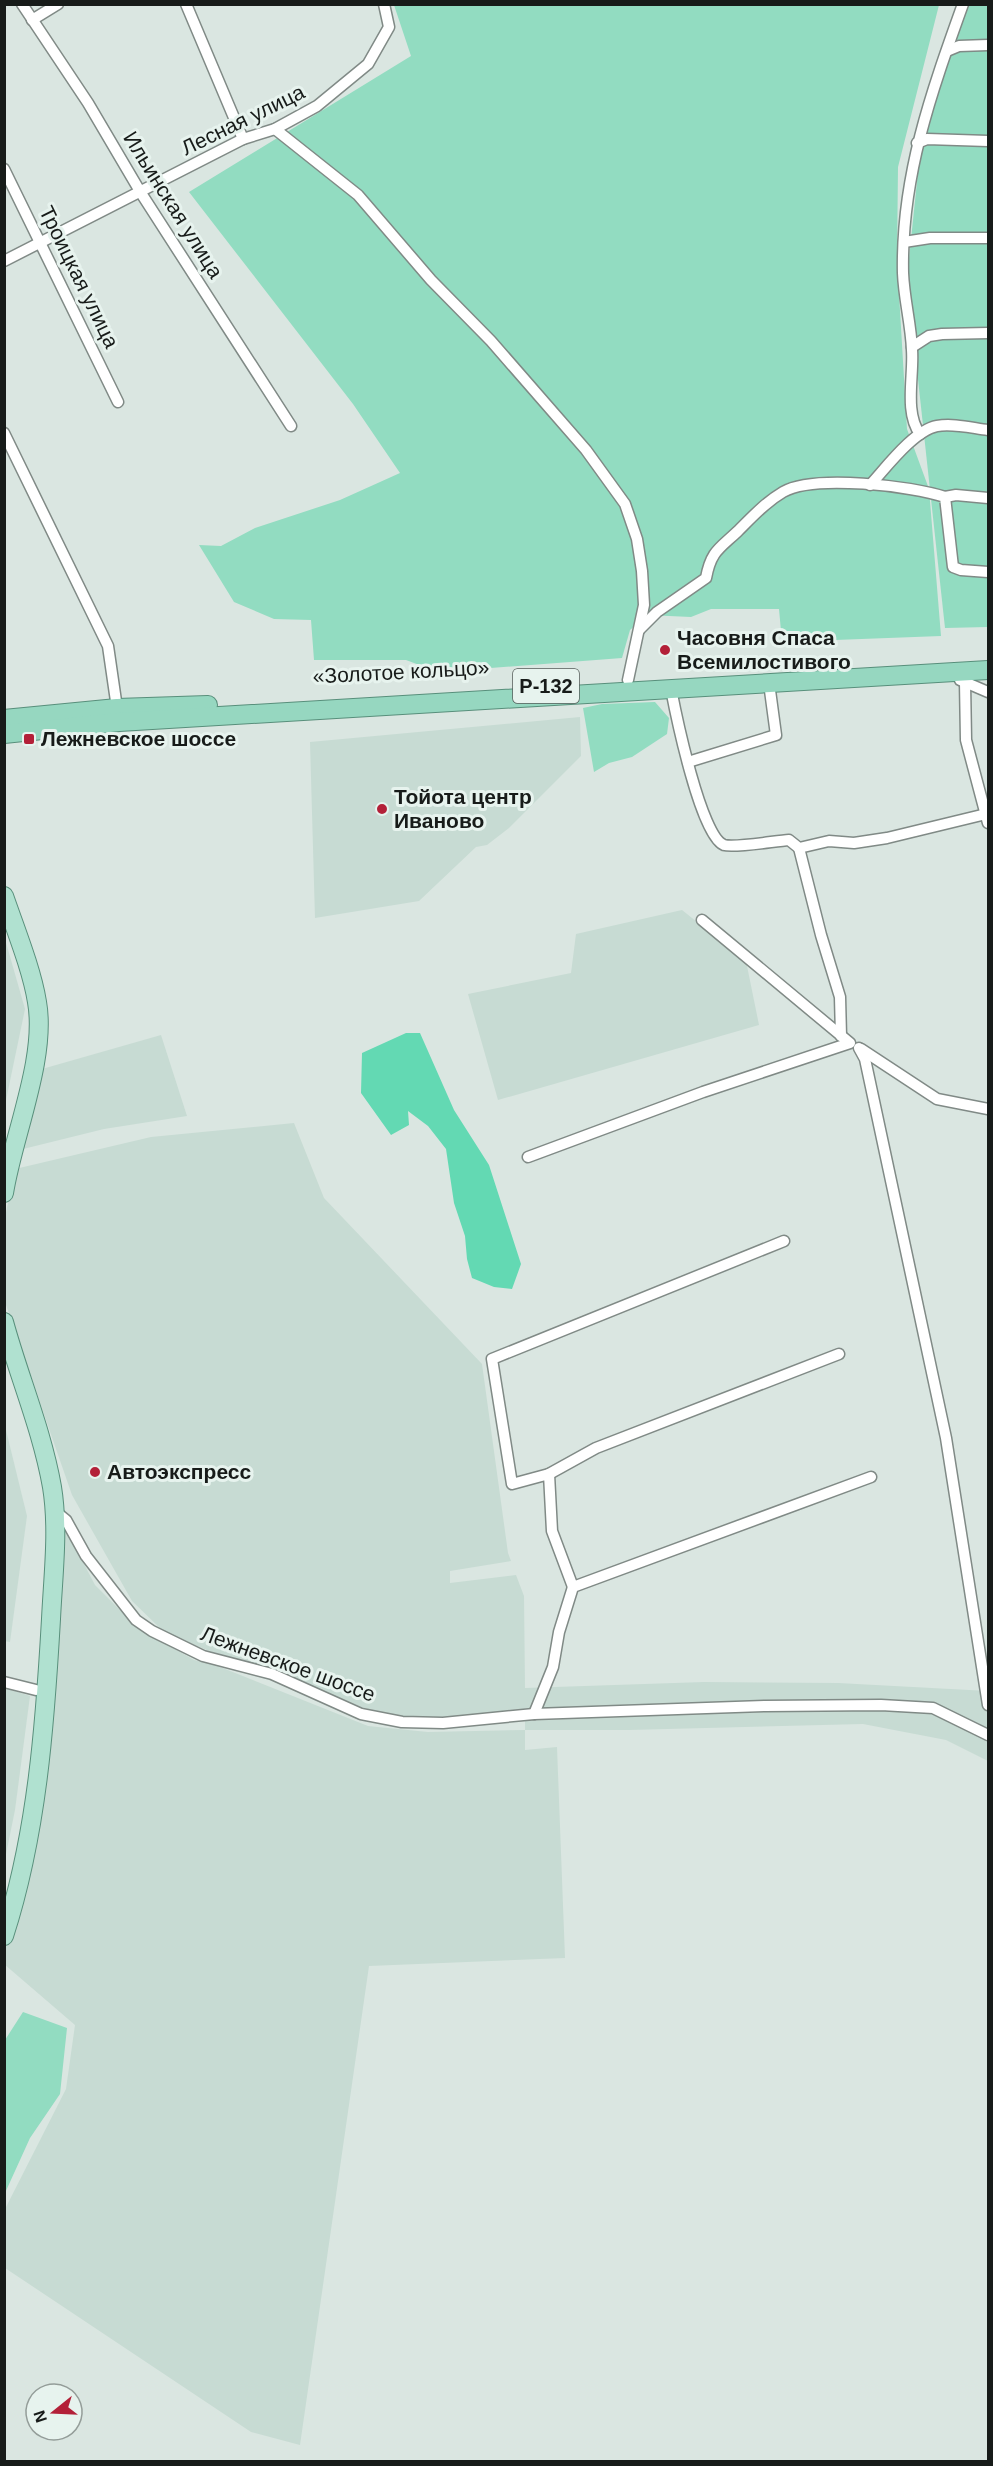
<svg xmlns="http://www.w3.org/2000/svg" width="993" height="2466" viewBox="0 0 993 2466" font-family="Helvetica,sans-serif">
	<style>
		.built { fill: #c7dbd3 }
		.green { fill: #92dcc1 }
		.water { fill: #63d9b3 }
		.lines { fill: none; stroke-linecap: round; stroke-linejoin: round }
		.minor-casing { stroke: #808a86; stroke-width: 13 }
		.primary-casing { stroke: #588f7b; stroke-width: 20 }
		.trunk-casing { stroke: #588f7b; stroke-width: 20 }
		.minor { stroke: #fff; stroke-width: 10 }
		.primary { stroke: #b0e1d0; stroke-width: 18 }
		.trunk { stroke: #96d7c0; stroke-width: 18 }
		.poi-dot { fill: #b32038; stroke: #e7f3ee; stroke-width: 2 }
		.labels { text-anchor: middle; stroke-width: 6; stroke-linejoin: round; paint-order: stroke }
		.shield { fill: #e7f3ee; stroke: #555c59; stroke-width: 1.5 }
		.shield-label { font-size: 20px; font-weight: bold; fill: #171b19 }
		.street-label { font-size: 21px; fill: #171b19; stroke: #e7f3ee }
		.poi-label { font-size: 21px; font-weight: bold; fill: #171b19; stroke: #e7f3ee; text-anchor: start }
	</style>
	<rect width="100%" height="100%" fill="#dae6e1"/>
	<g class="built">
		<polygon points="580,717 581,756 509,828 487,845 476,847 419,901 315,918 310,742"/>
		<polygon points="682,910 746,961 759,1025 498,1100 468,994 571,973 576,934"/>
		<polygon points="5,939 25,1009 5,1105"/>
		<polygon points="161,1035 187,1116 104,1129 15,1151 35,1071"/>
		<polygon points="294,1123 324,1198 482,1364 508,1553 511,1561 450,1571 450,1583 516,1575 524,1596 525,1688 704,1682 838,1683 988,1691 988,1761 946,1740 863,1724 629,1730 525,1730 525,1750 557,1747 565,1958 369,1966 300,2445 251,2432 5,2268 4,2211 66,2089 75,2025 4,1964 5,1952 41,1779 63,1524 95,1585 138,1628 194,1660 215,1665 368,1726 428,1732 525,1730 525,1711 457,1718 405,1719 361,1707 295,1678 247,1661 209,1651 163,1631 132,1601 72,1495 6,1305 5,1217 15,1169 151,1137"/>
		<polygon points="5,1426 27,1516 10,1642 4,1641"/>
		<polygon points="5,1688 30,1696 15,1810 5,1859"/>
	</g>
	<g class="green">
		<polygon points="394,5 939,5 898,167 897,260 907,429 929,489 941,636 782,642 779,609 711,609 691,617 647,615 630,630 622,658 438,672 406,660 314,660 311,620 274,619 234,602 199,545 221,546 255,528 340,500 400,473 353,404 189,192 411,56"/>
		<polygon points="966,5 988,5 988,627 945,628 907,278 923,124"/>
		<polygon points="655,702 669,718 667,734 632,757 609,763 594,772 583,708 602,704"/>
		<polygon points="23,2012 67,2028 60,2094 30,2138 5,2193 5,2040"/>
	</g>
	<polygon class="water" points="406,1033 420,1033 454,1110 489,1165 521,1264 512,1289 494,1287 472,1278 467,1259 465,1236 454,1203 446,1149 428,1126 408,1111 409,1125 391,1135 361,1093 362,1053"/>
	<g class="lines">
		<g class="minor-casing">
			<g id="minor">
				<polyline points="22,4 88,103 141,193 291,426"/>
				<polyline points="186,4 243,139"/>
				<polyline points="32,20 58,4"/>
				<polyline points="947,51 959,46 988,45"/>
				<polyline points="275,129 358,195 431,280 491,341 586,450 625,504 637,539 642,571 644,605 628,680"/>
				<polyline points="917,143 927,139 988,141"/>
				<polyline points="4,169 118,402"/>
				<polyline points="904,242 930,238 988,238"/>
				<polyline points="4,261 243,139 275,129 317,106 368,64 389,27 384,4"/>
				<polyline points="912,347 929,336 942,334 988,333"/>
				<polyline points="4,433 108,646 117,708"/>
				<path d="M 920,434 C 904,413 914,375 912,350 C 911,324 904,299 903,273 C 901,177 931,93 963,4"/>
				<path d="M 870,485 C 885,469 914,430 937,426 C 953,423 972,428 988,430"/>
				<polyline points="945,497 956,495 988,498"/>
				<path d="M 640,629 L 657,612 L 706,578 C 711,551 719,549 738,531 C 752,517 766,502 783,492 C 814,474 912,486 945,497 L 953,567 L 961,570 L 988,572"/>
				<polyline points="960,680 988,692"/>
				<polyline points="965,682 966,740 988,823"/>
				<path d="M 671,689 C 676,715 701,837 724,845 C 735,848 775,841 789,840 L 799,848 L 829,841 L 854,843 L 887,838 L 986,814"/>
				<polyline points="688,762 776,735 769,683"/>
				<polyline points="799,848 821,935 840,997 841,1036"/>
				<polyline points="859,1048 865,1059 946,1438 988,1705"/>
				<polyline points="861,1049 937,1099 988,1109"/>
				<polyline points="528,1157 703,1092 850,1043 702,920"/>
				<polyline points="549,1474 596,1448 839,1354"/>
				<polyline points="55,1511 66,1520 86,1556 136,1620 152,1631 203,1656 272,1674 361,1714 402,1722 443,1723 534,1714 765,1706 881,1705 933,1708 988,1735"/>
				<polyline points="573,1587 552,1531 549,1474 512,1484 492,1359 784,1241"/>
				<polyline points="4,1682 36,1690"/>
				<polyline points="534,1714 553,1667 559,1632 573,1587 871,1477"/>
			</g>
		</g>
		<g class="primary-casing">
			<g id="primary">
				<path d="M 4,896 C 15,928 32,970 37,1002 C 47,1058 13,1136 4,1193"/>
				<path d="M 4,1322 C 19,1377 42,1430 52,1487 C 59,1530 53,1576 51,1619 C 45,1725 37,1834 4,1936"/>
			</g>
		</g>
		<g class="trunk-casing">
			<g id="trunk">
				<polyline points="4,719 117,708 208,705"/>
				<polyline points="4,734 119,722 988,670"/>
			</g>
		</g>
		<use href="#minor" class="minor"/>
		<use href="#primary" class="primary"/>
		<use href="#trunk" class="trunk"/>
	</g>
	<g class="poi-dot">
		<circle cx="665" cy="650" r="6"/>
		<rect x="23" y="733" width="12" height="12" rx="3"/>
		<circle cx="382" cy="809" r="6"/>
		<circle cx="95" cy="1472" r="6"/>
	</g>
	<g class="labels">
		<rect class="shield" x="513" y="669" width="66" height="34" rx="4.5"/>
		<g class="shield-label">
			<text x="546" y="693">Р-132</text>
		</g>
		<g class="street-label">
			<text transform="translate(243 120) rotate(-26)" y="7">Лесная улица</text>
			<text transform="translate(173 205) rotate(58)" y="7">Ильинская улица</text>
			<text transform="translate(79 277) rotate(64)" y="7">Троицкая улица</text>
			<text transform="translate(401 672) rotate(-3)" y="7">«Золотое кольцо»</text>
			<text transform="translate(288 1664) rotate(20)" y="7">Лежневское шоссе</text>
		</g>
		<g class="poi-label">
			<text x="677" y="645">Часовня Спаса<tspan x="677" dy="24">Всемилостивого</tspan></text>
			<text x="41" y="746">Лежневское шоссе</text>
			<text x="394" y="804">Тойота центр<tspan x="394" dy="24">Иваново</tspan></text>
			<text x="107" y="1479">Автоэкспресс</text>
		</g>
	</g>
	<rect width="993" height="2466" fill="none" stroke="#171b19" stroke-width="12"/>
	<g transform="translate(54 2412) rotate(252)"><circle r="28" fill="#e7f3ee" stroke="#949d99" stroke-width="1.5"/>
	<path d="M0-4.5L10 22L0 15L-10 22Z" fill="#b32038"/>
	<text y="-9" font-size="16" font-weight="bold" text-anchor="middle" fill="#171b19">N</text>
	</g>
</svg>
